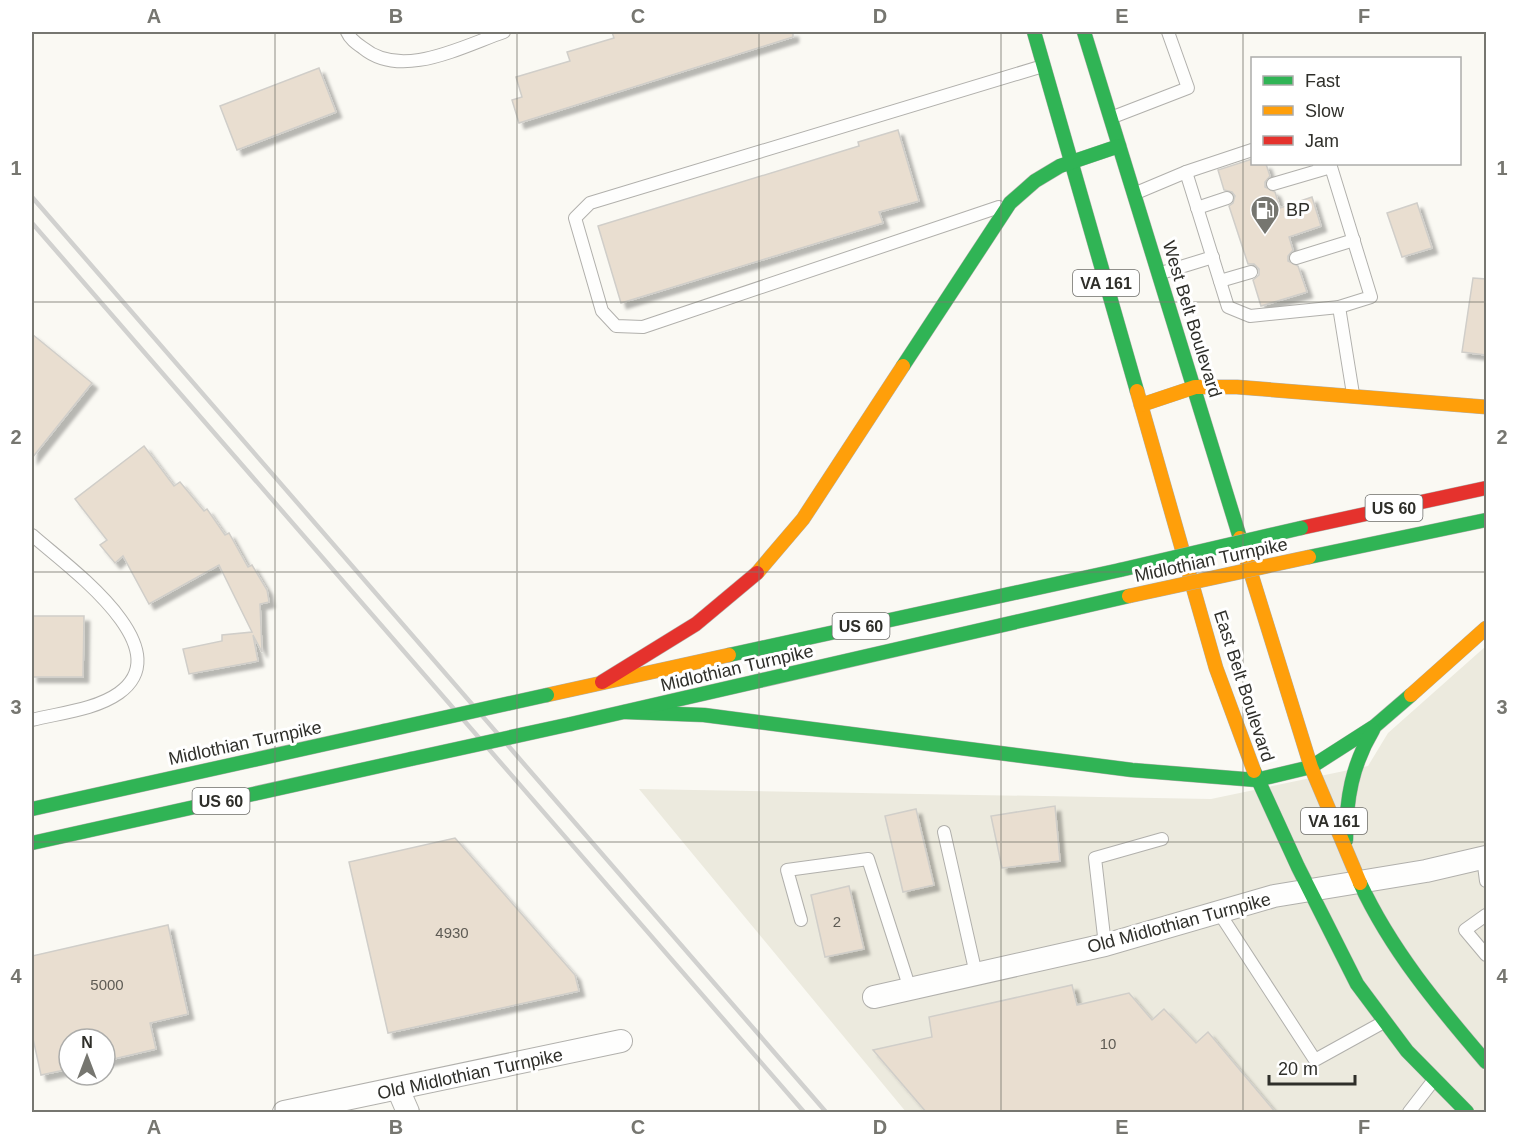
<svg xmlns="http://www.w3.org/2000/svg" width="1518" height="1144" viewBox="0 0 1518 1144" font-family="Helvetica,sans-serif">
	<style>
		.built { fill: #eceade }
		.building { fill: #e9ded0; stroke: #d0cec9; stroke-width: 1.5; filter: url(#shadow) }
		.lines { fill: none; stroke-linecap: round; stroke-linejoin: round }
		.lane-casing { stroke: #b1b0ac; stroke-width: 14 }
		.street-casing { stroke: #b1b0ac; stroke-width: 24 }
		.fast-casing { stroke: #b1b0ac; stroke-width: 15 }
		.slow-casing { stroke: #b1b0ac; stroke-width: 15 }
		.jam-casing { stroke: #b1b0ac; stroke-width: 15 }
		.lane { stroke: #fefefd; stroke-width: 12 }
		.street { stroke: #fefefd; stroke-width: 22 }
		.fast { stroke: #30b455; stroke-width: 14 }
		.slow { stroke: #ff9f0a; stroke-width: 14 }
		.jam { stroke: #e5322d; stroke-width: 14 }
		.rail { stroke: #d1d1cf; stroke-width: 4.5 }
		.fast-bridge-casing { stroke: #b1b0ac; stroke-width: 15; stroke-linecap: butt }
		.slow-bridge-casing { stroke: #b1b0ac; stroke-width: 15; stroke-linecap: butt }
		.fast-bridge { stroke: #30b455; stroke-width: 14 }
		.slow-bridge { stroke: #ff9f0a; stroke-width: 14 }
		.grid { fill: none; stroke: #767670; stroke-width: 1.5; stroke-opacity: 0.55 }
		.labels { text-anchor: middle; stroke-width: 6; stroke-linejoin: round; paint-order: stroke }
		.number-label { font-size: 15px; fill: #5e5b54 }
		.shield { fill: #fff; stroke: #6d6d6a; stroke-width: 1.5 }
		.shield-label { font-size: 16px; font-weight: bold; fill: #2f2f2a }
		.poi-label { font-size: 18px; fill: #2f2f2a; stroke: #fff; text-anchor: start }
		.street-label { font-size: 18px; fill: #2f2f2a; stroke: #fff }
		.neatline { fill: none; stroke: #767670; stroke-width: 2 }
		.grid-label { font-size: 20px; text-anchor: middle; font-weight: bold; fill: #767670 }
	</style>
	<defs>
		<filter id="shadow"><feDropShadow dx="5.5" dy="5.5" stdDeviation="1.5" flood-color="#0004"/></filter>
	</defs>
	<rect width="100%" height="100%" fill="#faf9f3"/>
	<polygon class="built" points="1486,646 1486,1112 906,1112 639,789 1211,799 1368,766 1388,733"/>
	<g class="building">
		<polygon points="612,32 793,32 793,37 519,123 512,100 522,97 516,77 570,61 567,52 614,38"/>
		<polygon points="319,68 336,112 237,150 220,106"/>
		<polygon points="898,130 919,201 879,212 883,223 621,303 598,226 859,146 858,142"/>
		<polygon points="1252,159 1252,164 1266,164 1270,176 1265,182 1265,187 1275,192 1280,208 1312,197 1321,226 1289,237 1293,250 1288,256 1288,261 1298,266 1307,292 1261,306 1253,280 1259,275 1259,269 1254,264 1248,264 1229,206 1233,203 1235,196 1232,192 1224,190 1218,170"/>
		<polygon points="1417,203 1432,248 1402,257 1387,213"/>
		<polygon points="1473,278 1486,279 1486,355 1462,352"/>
		<polygon points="32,334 92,383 32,458"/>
		<polygon points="144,446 174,486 180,482 204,511 207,509 225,535 229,533 248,567 252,565 267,590 269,602 260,604 262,652 253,635 258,661 189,674 183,649 222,641 222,635 252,632 219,565 149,604 123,556 115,563 100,545 107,540 75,499"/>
		<polygon points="32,616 84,616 83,677 32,677"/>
		<polygon points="1055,806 1060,861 1002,868 991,816"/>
		<polygon points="916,809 934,885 903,892 885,816"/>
		<polygon points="455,838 575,975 579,991 388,1033 349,862"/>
		<polygon points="849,886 864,949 825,957 811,895"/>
		<polygon points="168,925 188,1014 150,1023 156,1049 105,1061 105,1039 69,1039 69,1069 41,1075 32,1034 32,956"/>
		<polygon points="1072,985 1077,1005 1129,993 1152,1020 1164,1009 1196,1043 1208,1032 1276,1113 927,1113 873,1050 932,1037 929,1017"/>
	</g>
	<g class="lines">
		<g class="lane-casing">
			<g id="lane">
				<path d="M 347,32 C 350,39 356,43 363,48 C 402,80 463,46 504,32"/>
				<polyline points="1113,117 1188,88 1168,32"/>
				<polyline points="1186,172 1252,150"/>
				<polyline points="1273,184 1331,167"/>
				<polyline points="1136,193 1186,172 1228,307 1250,316 1339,307 1371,297 1331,167 1319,164"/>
				<polyline points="999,207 643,327 616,326 602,311 575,218 590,203 1043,66"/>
				<polyline points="1197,208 1227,198"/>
				<polyline points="1296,258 1354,240"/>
				<polyline points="1161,273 1213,257"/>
				<polyline points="1220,281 1251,272"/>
				<polyline points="1339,307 1353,394"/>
				<path d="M 32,535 C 63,563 183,647 119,693 C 95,710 59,713 32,720"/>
				<polyline points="944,832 976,974"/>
				<polyline points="1483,858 1486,881"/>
				<polyline points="1218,911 1315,1060 1382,1023"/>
				<polyline points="1486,915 1465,930 1486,955"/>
				<polyline points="801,920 787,870 868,859 910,989"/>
				<polyline points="1105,945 1095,858 1162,839"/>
				<polyline points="1409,1112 1433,1081"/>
			</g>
		</g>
		<g class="street-casing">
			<g id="street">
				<polyline points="874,997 1105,945 1274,896 1426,871 1486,857"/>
				<polyline points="398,1089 408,1112"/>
				<polyline points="284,1112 621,1041"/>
			</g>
		</g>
		<g class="fast-casing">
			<g id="fast">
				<polyline points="1034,32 1137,391"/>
				<polyline points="1084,32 1240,538"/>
				<polyline points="903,366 1010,203 1035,181 1060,166 1119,146"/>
				<polyline points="1309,557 1486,520"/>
				<polyline points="729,655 1120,570"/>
				<polyline points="625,712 704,715 1132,770 1256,780 1311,767 1375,726 1411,695"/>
				<polyline points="571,724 1129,596"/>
				<polyline points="1254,771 1298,867 1357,984 1407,1051 1467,1112"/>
				<polyline points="32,809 384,731"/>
				<path d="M 1346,840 C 1346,799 1352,765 1373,730"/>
				<polyline points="32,843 411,759"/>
				<path d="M 1360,883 C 1391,950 1438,1006 1486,1062"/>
			</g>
		</g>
		<g class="slow-casing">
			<g id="slow">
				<polyline points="1137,391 1216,668 1254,771"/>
				<polyline points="1141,405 1195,387 1237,387 1486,407"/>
				<polyline points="1240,538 1311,767 1360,883"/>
				<polyline points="757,573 803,519 903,366"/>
				<polyline points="547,695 729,655"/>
				<polyline points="1411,695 1486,628"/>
			</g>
		</g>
		<g class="jam-casing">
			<g id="jam">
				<polyline points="1301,528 1486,488"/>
				<polyline points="602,682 696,624 757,573"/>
			</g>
		</g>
		<use href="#lane" class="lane"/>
		<use href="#street" class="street"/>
		<use href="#fast" class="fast"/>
		<use href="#slow" class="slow"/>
		<use href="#jam" class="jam"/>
		<g class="rail">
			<polyline points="32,197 826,1112"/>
			<polyline points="32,223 804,1112"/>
		</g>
		<g class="fast-bridge-casing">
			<g id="fast-bridge">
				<polyline points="1120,570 1301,528"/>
				<polyline points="384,731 547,695"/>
				<polyline points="411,759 571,724"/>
			</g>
		</g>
		<g class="slow-bridge-casing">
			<polyline id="slow-bridge" points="1129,596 1309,557"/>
		</g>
		<use href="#fast-bridge" class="fast-bridge"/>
		<use href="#slow-bridge" class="slow-bridge"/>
	</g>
	<path class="grid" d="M 275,32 L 275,1112M 517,32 L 517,1112M 759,32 L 759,1112M 1001,32 L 1001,1112M 1243,32 L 1243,1112M 32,302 L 1486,302M 32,572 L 1486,572M 32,842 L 1486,842"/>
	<defs>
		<g id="fuel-pin" transform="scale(1.5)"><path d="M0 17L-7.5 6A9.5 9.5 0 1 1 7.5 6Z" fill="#767670" stroke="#fff"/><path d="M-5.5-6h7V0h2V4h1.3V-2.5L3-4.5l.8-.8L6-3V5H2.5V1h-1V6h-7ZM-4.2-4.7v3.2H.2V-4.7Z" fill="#fff"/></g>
	</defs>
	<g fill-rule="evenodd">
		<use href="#fuel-pin" x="1265" y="210"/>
	</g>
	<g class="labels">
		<g class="number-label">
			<text x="837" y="927">2</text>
			<text x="452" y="938">4930</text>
			<text x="107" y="990">5000</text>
			<text x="1108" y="1049">10</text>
		</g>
		<g class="shield">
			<rect x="1073" y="270" width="66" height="26" rx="4.5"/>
			<rect x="1365.5" y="495" width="57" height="26" rx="4.5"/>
			<rect x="832.5" y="613" width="57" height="26" rx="4.5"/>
			<rect x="192.5" y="788" width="57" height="26" rx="4.5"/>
			<rect x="1301" y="808" width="66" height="26" rx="4.5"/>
		</g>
		<g class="shield-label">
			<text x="1106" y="289">VA 161</text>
			<text x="1394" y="514">US 60</text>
			<text x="861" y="632">US 60</text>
			<text x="221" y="807">US 60</text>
			<text x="1334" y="827">VA 161</text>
		</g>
		<g class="poi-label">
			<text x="1286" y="216">BP</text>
		</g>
		<g class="street-label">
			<text transform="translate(1192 319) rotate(73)" y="6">West Belt Boulevard</text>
			<text transform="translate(1211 560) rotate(-12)" y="6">Midlothian Turnpike</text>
			<text transform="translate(737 668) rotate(-13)" y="6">Midlothian Turnpike</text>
			<text transform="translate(1244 686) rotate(72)" y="6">East Belt Boulevard</text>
			<text transform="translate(245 743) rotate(-12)" y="6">Midlothian Turnpike</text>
			<text transform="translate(1179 923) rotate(-15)" y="6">Old Midlothian Turnpike</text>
			<text transform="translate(470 1074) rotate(-12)" y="6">Old Midlothian Turnpike</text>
		</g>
	</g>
	<rect width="1518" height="1144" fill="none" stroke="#ffffff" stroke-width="66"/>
	<rect x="1251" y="57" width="210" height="108" fill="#ffffff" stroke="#acacaa" stroke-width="1.5"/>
	<rect x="1263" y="76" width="30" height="9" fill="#30b455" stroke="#acacaa" stroke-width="1.5"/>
	<text x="1305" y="87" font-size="18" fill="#2f2f2a">Fast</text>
	<rect x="1263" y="106" width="30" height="9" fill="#ff9f0a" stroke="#acacaa" stroke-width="1.5"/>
	<text x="1305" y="117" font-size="18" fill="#2f2f2a">Slow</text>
	<rect x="1263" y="136" width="30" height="9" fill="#e5322d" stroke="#acacaa" stroke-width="1.5"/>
	<text x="1305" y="147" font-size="18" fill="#2f2f2a">Jam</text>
	<g transform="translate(87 1057)"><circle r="28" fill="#ffffff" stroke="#acacaa" stroke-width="1.5"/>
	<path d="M0-4.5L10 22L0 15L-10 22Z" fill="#767670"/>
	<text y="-9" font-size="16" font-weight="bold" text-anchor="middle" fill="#2f2f2a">N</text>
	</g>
	<path d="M1269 1075v9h86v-9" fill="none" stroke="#2f2f2a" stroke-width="3"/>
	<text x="1278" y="1075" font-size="18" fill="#2f2f2a" stroke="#ffffff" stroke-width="4.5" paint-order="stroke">20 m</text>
	<rect x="33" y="33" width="1452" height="1078" class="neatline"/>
	<g class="grid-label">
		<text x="154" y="23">A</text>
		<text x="396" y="23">B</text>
		<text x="638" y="23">C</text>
		<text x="880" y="23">D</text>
		<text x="1122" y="23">E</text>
		<text x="1364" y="23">F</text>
		<text x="16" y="175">1</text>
		<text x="1502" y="175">1</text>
		<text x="16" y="444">2</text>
		<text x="1502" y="444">2</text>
		<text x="16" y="714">3</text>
		<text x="1502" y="714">3</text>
		<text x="16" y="983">4</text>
		<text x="1502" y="983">4</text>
		<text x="154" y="1134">A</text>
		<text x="396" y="1134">B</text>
		<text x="638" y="1134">C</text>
		<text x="880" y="1134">D</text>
		<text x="1122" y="1134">E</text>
		<text x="1364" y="1134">F</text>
	</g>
</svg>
